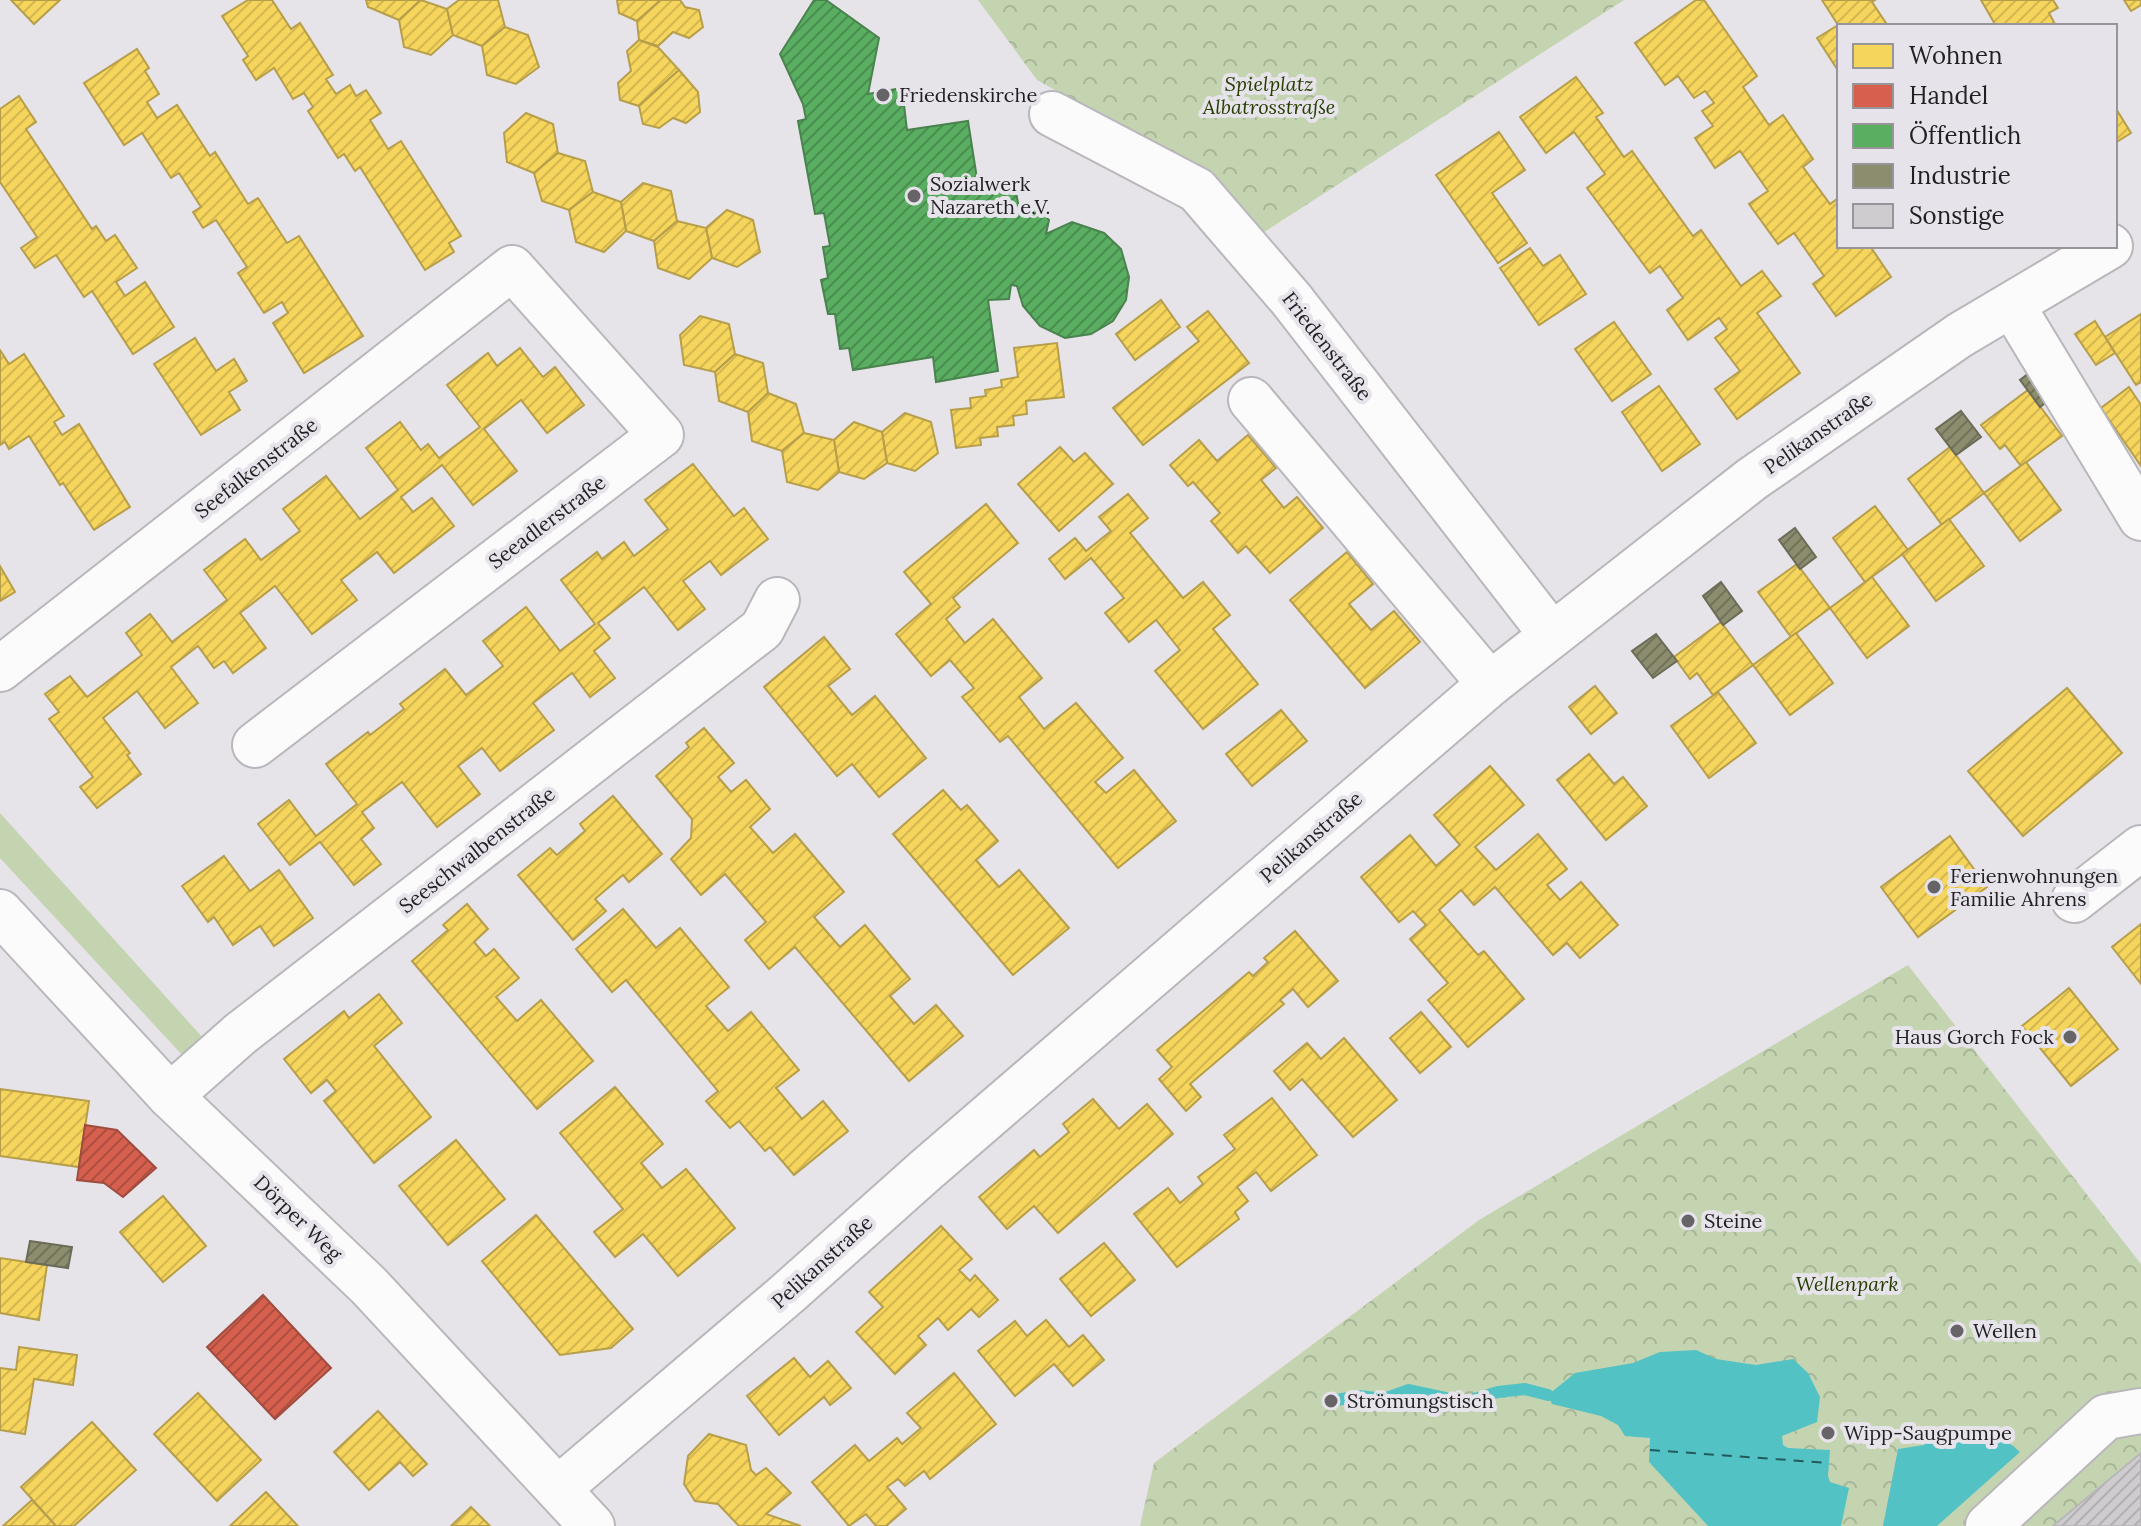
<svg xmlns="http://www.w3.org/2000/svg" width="2141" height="1526" viewBox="0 0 2141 1526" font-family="Lora,serif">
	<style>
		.green { fill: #c4d4b1 }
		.park { fill: url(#park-crowns) }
		.water { fill: #53c2c5 }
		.homes { fill: url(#homes-hatch); stroke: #b69e4a; stroke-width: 2 }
		.shops { fill: url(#shops-hatch); stroke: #9f4c40; stroke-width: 2 }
		.public { fill: url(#public-hatch); stroke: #49834e; stroke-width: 2 }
		.industry { fill: url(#industry-hatch); stroke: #6c6b57; stroke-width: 2 }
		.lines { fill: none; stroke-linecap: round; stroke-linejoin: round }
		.stream { stroke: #53c2c5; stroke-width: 12 }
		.ferry { stroke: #225b5c; stroke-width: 2; stroke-dasharray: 10 8; stroke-linecap: butt }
		.building { fill: url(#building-hatch); stroke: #b8b6b9; stroke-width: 2 }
		.minor-casing { stroke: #b9b7bb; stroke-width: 48 }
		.minor { stroke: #fbfbfc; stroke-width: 44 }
		.poi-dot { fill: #666467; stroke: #e7e3ea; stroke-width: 3 }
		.labels { text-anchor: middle; stroke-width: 8; stroke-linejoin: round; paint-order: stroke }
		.park-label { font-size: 20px; font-style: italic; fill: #263d00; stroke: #e7e3ea }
		.poi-label { font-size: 20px; fill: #201f21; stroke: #e7e3ea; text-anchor: start }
		.street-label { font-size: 20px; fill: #201f21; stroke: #e7e3ea }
	</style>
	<defs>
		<pattern id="park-crowns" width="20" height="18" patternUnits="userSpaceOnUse" patternTransform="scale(2)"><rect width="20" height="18" fill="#c4d4b1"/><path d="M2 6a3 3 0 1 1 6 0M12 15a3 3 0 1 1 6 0" fill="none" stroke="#a8b698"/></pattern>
		<pattern id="homes-hatch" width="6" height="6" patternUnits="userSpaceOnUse" patternTransform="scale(2)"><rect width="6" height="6" fill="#f6d55c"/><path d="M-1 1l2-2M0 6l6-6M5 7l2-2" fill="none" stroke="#d3b650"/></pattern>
		<pattern id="shops-hatch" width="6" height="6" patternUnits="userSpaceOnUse" patternTransform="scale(2)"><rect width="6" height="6" fill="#d6604d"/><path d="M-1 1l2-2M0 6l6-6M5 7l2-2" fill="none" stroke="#ad4f40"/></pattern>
		<pattern id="public-hatch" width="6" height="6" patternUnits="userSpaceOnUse" patternTransform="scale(2)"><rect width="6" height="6" fill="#5aae61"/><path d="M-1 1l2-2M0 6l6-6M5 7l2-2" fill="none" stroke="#4a8d50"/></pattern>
		<pattern id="industry-hatch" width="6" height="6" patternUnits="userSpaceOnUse" patternTransform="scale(2)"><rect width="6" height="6" fill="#8c8c6e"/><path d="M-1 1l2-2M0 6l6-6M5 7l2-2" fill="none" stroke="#72725a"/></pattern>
		<pattern id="building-hatch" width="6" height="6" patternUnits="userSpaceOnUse" patternTransform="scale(2)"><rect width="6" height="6" fill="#cecccf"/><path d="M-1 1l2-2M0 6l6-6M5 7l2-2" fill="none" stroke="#b1afb1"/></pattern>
	</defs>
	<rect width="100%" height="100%" fill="#e7e4e9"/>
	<polygon class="green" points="0,813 203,1038 183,1056 0,858"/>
	<g class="park">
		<polygon points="978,0 1624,0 1258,236 1210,176 1037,80"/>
		<polygon points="1908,965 2141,1264 2141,1526 1140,1526 1154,1463 1479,1220"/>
	</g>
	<g class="water">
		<polygon points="1696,1350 1716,1359 1756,1365 1793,1359 1808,1373 1820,1397 1817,1422 1782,1436 1783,1445 1788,1448 1830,1450 1828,1476 1830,1482 1849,1488 1841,1526 1708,1526 1649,1462 1650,1438 1625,1436 1618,1425 1601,1416 1552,1404 1548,1395 1575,1373 1633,1363 1660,1352"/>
		<polygon points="1986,1431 1998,1434 2020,1452 1937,1526 1883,1526 1898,1449 1924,1445 1931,1436 1949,1440 1960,1433 1980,1435"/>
	</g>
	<g class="homes">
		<polygon points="11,0 60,0 34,24"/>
		<polygon points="248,0 272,0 291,29 300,23 333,75 326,79 336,94 350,85 356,96 366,90 381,113 370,120 388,149 401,141 461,236 449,243 454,252 425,270 360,167 355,171 344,154 338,158 308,111 313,107 304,93 293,99 274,68 256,80 243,60 248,56 222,16"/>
		<polygon points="366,0 421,0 399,20 368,7"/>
		<polygon points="421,0 447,9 453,35 431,55 404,47 399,20"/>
		<polygon points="459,0 498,0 505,27 482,46 453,35 447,9"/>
		<polygon points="617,0 661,0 637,21 619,13"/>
		<polygon points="661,0 680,0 685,7 699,10 703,27 689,38 673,32 658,46 639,40 637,21"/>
		<polygon points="1696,0 1704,0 1757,76 1743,87 1769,125 1783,115 1813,159 1803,167 1830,204 1837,199 1839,202 1839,246 1870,246 1891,277 1836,316 1813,284 1824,276 1794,233 1778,244 1749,204 1768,191 1740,151 1715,168 1695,138 1713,126 1702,111 1714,103 1705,91 1694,98 1678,76 1665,85 1635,43"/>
		<polygon points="1822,0 1875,0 1872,2 1888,26 1839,26 1839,72 1817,38 1838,25"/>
		<polygon points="1981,0 2053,0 2058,8 2049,13 2056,26 1996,26"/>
		<polygon points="2124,0 2141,0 2141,5 2131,11"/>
		<polygon points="505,27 528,35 539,67 516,84 487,75 482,46"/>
		<polygon points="639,40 658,47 679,70 639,106 620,100 618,83 631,71 627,51"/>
		<polygon points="137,49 149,68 145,71 159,94 147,102 157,118 177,105 210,156 215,152 248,204 258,198 287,243 299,236 363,336 304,373 273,323 288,313 282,302 264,313 238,273 247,267 216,220 203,228 193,212 201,207 179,173 171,178 142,133 124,145 84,83"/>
		<polygon points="679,70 698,92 700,112 686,123 673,118 659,128 643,124 639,106"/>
		<polygon points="1576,77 1603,113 1596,117 1624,157 1632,151 1693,236 1701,230 1741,286 1762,271 1781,296 1757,313 1800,373 1737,419 1715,389 1740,371 1715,338 1727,329 1719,318 1688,340 1667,310 1683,298 1660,266 1650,273 1587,188 1605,174 1574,132 1546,153 1520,117"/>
		<polygon points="19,96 36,122 26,129 92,229 96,226 106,241 115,235 137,268 116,282 125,296 145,282 174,327 133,354 92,291 84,297 56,255 35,268 21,248 37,237 0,182 0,109"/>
		<polygon points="2115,107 2131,133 2115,143"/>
		<polygon points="526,113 553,124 558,153 534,173 507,162 504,133"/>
		<polygon points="1499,132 1525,170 1492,193 1527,243 1498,263 1436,175"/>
		<polygon points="558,153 585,161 593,192 569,210 542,201 534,173"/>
		<polygon points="643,183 671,191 677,221 654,241 626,231 621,202"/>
		<polygon points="593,192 621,202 626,231 604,252 576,242 569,210"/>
		<polygon points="727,210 753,220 760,252 737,267 712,258 706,228"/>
		<polygon points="677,221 706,228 712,258 689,279 658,268 654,241"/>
		<polygon points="1530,248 1543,266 1560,255 1586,294 1539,325 1500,268"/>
		<polygon points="1161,300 1180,327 1135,360 1116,334"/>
		<polygon points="1208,311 1249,363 1143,445 1113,408 1199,341 1187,327"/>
		<polygon points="2141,314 2141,382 2136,385 2105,337"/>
		<polygon points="700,316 729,324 735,354 715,372 684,365 680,335"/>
		<polygon points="2095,321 2115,353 2096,365 2075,334"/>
		<polygon points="1614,322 1651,374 1612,401 1575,349"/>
		<polygon points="195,338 216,371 234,359 247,381 229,392 240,410 201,435 154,364"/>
		<polygon points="1057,343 1064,397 1026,401 1027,414 1013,416 1014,425 997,427 998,436 980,438 981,445 956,448 951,410 971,408 970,398 986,396 985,390 1002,387 1001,380 1018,377 1014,348"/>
		<polygon points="520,348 543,377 555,367 584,405 547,433 521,400 484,429 517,471 473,505 442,465 401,497 413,512 432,498 454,526 394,573 377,552 341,580 357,600 312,634 275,586 240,613 266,648 233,673 224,661 214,668 198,646 171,667 198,703 165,728 137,691 103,718 130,753 127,755 141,774 97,808 80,787 93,777 49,719 59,712 45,694 70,676 87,697 142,655 126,633 150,614 172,642 227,600 204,570 245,539 261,560 300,531 283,509 326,476 360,519 398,490 366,448 400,422 421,450 428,444 439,458 480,427 447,385 488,353 497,366"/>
		<polygon points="0,350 9,364 24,354 64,416 54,422 62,435 79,424 130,507 94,530 63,483 60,485 29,436 9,449 5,442 0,445"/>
		<polygon points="735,354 763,363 768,393 748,412 719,401 715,372"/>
		<polygon points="1659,386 1700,444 1662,471 1622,412"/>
		<polygon points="2129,387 2141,405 2141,466 2101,408"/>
		<polygon points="2028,390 2062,436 2021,466 2005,445 2000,449 1981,425"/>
		<polygon points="768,393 796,404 804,433 782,451 752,441 748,412"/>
		<polygon points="905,413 931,422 938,453 915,471 887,463 882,432"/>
		<polygon points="854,422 882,432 887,463 864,479 839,472 834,440"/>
		<polygon points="804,433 834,440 839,472 818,490 787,482 782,451"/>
		<polygon points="1248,435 1276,468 1261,480 1284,508 1297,497 1323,528 1270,573 1246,546 1238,553 1211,521 1220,513 1193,482 1188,486 1170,465 1199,440 1217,461"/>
		<polygon points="1060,447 1074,462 1085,453 1113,484 1059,531 1018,484"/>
		<polygon points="1950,447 1984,493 1942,525 1908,479"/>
		<polygon points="2026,462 2061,510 2020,541 1984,493"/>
		<polygon points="693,464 734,516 744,508 768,539 721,575 710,561 683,581 705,609 678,630 644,587 598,623 610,638 594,651 615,678 590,697 572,673 533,703 554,730 500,771 482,748 458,766 480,794 437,827 402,782 362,812 374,828 361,839 381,864 354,885 320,842 290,865 258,824 289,800 316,836 357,804 326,764 368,732 370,735 404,709 400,704 445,669 466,695 503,666 483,641 526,607 560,651 595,624 561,580 597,552 602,559 624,542 634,556 668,529 645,500"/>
		<polygon points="1128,494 1148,518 1130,533 1183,598 1203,582 1230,615 1213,629 1258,684 1203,729 1155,671 1180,650 1156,620 1129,642 1105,613 1124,598 1091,558 1065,579 1049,559 1075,538 1086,551 1111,531 1099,517"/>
		<polygon points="986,504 1018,543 953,598 960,607 946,619 965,643 993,619 1042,678 1019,697 1044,729 1076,703 1123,758 1095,782 1106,793 1134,770 1176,821 1118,868 1008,736 1000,742 962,697 974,688 950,660 931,676 896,634 931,604 904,572"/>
		<polygon points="1875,506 1908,550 1865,582 1833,538"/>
		<polygon points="1949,519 1984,566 1936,601 1902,554"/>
		<polygon points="1347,552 1373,584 1349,604 1371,630 1394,611 1420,642 1365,688 1290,600"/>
		<polygon points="1797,564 1830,608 1791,637 1758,592"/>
		<polygon points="0,566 15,592 0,601"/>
		<polygon points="1872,577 1909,626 1867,658 1830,608"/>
		<polygon points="1721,622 1753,665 1713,695 1697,673 1690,679 1674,657"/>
		<polygon points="1796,633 1833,683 1790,715 1753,665"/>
		<polygon points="824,637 850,669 828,686 852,715 875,696 926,758 879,797 852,764 837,776 764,687"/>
		<polygon points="1595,686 1617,713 1591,734 1569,707"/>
		<polygon points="2067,688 2122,753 2023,836 1968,771"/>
		<polygon points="1718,692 1756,743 1709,778 1671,726"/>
		<polygon points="1281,710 1307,741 1252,786 1226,754"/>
		<polygon points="704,728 734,763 718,777 731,792 746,780 770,809 750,827 773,853 795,834 844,892 814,917 840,947 865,925 910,979 890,996 914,1024 936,1005 963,1036 909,1081 795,947 769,969 745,940 766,922 725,874 701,895 671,859 691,838 692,819 656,776 689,747 686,743"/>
		<polygon points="1589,754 1614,784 1623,777 1647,806 1606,840 1557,780"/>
		<polygon points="1490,766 1524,805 1475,847 1496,870 1538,834 1567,869 1547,885 1560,900 1581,882 1618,925 1580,958 1567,943 1553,955 1495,887 1474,905 1461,890 1439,910 1478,955 1484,951 1524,999 1468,1047 1428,1000 1448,983 1410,939 1426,925 1413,911 1399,922 1361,877 1410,835 1436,866 1460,845 1434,815"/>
		<polygon points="943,790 961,810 967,805 998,841 976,860 999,887 1019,870 1069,928 1013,975 893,834"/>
		<polygon points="613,796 662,854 629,882 623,875 595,899 606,911 573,940 518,875 550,848 557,855 585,831 580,824"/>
		<polygon points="1950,836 1987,887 1918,937 1881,887"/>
		<polygon points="224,856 250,891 279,870 313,918 274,946 260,926 233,945 214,917 208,922 182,886"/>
		<polygon points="467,904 488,929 474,942 486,956 494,949 519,978 496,997 517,1021 541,1000 593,1061 537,1109 412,961 448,930 443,925"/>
		<polygon points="623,909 656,948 680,928 729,987 706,1006 728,1031 751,1012 799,1070 776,1088 802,1119 823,1101 848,1131 794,1175 770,1147 765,1151 739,1121 730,1128 706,1101 718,1091 626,980 612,992 576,949"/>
		<polygon points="2141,924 2141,984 2112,947"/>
		<polygon points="1295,931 1338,981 1308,1007 1293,989 1280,1000 1284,1004 1190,1084 1201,1097 1186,1111 1159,1079 1172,1067 1157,1050 1249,972 1253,976 1268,962 1264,958"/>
		<polygon points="2069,988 2118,1049 2071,1086 2022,1026"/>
		<polygon points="379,994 402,1023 374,1046 431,1117 374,1163 324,1101 336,1091 327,1080 311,1093 284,1059 344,1011 349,1018"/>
		<polygon points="1421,1012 1451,1047 1420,1073 1390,1038"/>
		<polygon points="1344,1038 1397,1100 1353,1137 1302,1079 1290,1090 1274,1071 1307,1043 1321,1059"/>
		<polygon points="615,1087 663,1144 641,1163 662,1188 686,1169 735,1228 678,1276 643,1234 615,1257 594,1232 623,1209 560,1133"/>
		<polygon points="0,1089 89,1101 79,1167 0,1156"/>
		<polygon points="1272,1098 1317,1155 1271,1191 1256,1172 1237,1187 1248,1201 1235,1212 1239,1219 1177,1267 1134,1214 1168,1188 1180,1203 1203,1184 1198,1177 1235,1149 1224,1135"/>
		<polygon points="1093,1099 1119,1129 1147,1104 1173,1134 1058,1233 1034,1206 1007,1229 979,1197 1034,1150 1040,1157 1069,1132 1063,1124"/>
		<polygon points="456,1140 505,1199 448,1245 399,1186"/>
		<polygon points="163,1196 206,1246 163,1282 120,1232"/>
		<polygon points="536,1215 633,1329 611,1348 560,1355 482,1261"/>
		<polygon points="941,1226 972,1259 959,1270 970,1281 975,1275 998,1300 979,1317 971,1309 948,1330 938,1318 918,1336 926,1345 895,1374 856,1332 883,1307 869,1292"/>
		<polygon points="1104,1243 1135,1280 1091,1316 1060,1279"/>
		<polygon points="0,1258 47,1265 39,1320 0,1313"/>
		<polygon points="1046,1320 1069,1347 1083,1335 1104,1360 1073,1386 1054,1364 1015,1396 978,1351 1015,1321 1027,1336"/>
		<polygon points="19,1347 77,1355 73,1385 34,1379 25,1434 0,1430 0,1368 16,1370"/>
		<polygon points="794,1358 810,1377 828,1361 851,1388 830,1405 824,1397 779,1435 747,1396"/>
		<polygon points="954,1373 996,1424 930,1479 924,1471 905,1486 898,1479 887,1487 906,1509 886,1526 876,1526 866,1514 849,1526 812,1482 855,1445 869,1461 897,1438 902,1444 921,1428 907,1413"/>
		<polygon points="198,1393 261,1460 217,1501 154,1434"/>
		<polygon points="378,1411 427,1464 413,1476 400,1462 369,1490 334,1452"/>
		<polygon points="92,1422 136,1470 74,1526 56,1526 21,1487"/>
		<polygon points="709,1434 746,1445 751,1470 756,1475 766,1468 791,1493 766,1514 801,1526 739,1526 718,1504 695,1501 684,1484 688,1456"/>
		<polygon points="266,1492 298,1526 230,1526"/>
		<polygon points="32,1500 56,1526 3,1526"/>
		<polygon points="471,1507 490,1526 451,1526"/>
	</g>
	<g class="shops">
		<polygon points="85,1125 117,1130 156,1168 123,1197 104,1183 77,1180"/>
		<polygon points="263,1295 331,1368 275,1419 207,1347"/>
	</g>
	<polygon class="public" points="814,0 826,0 879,38 868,94 902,88 907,130 968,121 978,185 1014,182 1019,208 1035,206 1049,220 1046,234 1072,222 1104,233 1121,249 1129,277 1126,300 1113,321 1091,334 1065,338 1040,326 1023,306 1017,286 1011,285 1009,299 988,300 998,371 936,382 933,357 853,370 849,348 840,349 835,314 828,314 821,280 828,278 823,247 830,246 824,213 815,214 798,121 806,119 803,104 780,54"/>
	<g class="industry">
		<polygon points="2033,370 2053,397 2040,407 2020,380"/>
		<polygon points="1961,411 1981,437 1956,455 1936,429"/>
		<polygon points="1795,528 1816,557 1800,569 1779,540"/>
		<polygon points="1721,582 1742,611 1723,625 1703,596"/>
		<polygon points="1656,634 1677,661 1653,678 1632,651"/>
		<polygon points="30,1241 72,1247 68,1268 26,1262"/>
	</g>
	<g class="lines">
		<polyline class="stream" points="1331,1401 1359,1396 1384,1399 1409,1390 1465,1402 1498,1392 1525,1389 1548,1395"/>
		<polyline class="ferry" points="1650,1450 1829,1463"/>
	</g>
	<polygon class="building" points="2141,1453 2141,1526 2053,1526"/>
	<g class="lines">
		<g class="minor-casing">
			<g id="minor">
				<polyline points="1052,114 1197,190 1291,299 1552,635"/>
				<polyline points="2012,305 2141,518"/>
				<polyline points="1251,400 1490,684"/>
				<polyline points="0,669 512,268 661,435 255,745"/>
				<polyline points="2074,900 2141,848"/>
				<polyline points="0,912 170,1096 369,1286 592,1526"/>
				<polyline points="170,1096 240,1034 762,629 777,600"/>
				<polyline points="559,1488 787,1294 926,1170 1490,684 1752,479 1960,335 2110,246"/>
				<polyline points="1988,1526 2106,1417 2141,1411"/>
			</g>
		</g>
		<use href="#minor" class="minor"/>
	</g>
	<g class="poi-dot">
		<circle cx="883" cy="95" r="8"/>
		<circle cx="914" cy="196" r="8"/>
		<circle cx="1934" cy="887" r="8"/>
		<circle cx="2070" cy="1037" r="8"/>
		<circle cx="1688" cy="1221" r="8"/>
		<circle cx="1957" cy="1331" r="8"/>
		<circle cx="1331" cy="1401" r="8"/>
		<circle cx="1828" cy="1433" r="8"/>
	</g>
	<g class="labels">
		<g class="park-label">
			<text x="1269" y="91">Spielplatz<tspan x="1269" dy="23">Albatrosstraße</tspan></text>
			<text x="1847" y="1291">Wellenpark</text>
		</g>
		<g class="poi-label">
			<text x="899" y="102">Friedenskirche</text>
			<text x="930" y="191">Sozialwerk<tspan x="930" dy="23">Nazareth e.V.</tspan></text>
			<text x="1950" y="883">Ferienwohnungen<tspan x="1950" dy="23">Familie Ahrens</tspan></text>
			<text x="2054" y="1044" text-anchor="end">Haus Gorch Fock</text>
			<text x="1704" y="1228">Steine</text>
			<text x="1973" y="1338">Wellen</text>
			<text x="1347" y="1408">Strömungstisch</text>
			<text x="1844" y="1440">Wipp-Saugpumpe</text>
		</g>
		<g class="street-label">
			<text transform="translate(1327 346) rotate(52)" y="7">Friedenstraße</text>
			<text transform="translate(1818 433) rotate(-35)" y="7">Pelikanstraße</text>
			<text transform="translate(256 468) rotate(-38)" y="7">Seefalkenstraße</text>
			<text transform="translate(547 522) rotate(-37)" y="7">Seeadlerstraße</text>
			<text transform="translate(1311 837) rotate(-41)" y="7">Pelikanstraße</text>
			<text transform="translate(477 850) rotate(-38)" y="7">Seeschwalbenstraße</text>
			<text transform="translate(298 1218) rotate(44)" y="7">Dörper Weg</text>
			<text transform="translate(822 1262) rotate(-42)" y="7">Pelikanstraße</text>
		</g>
	</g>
	<rect x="1837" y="24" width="280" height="224" fill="#e7e3ea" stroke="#97959a" stroke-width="2"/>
	<rect x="1853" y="44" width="40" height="24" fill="#f6d55c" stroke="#97959a" stroke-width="2"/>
	<text x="1909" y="64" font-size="24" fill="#201f21">Wohnen</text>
	<rect x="1853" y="84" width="40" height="24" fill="#d6604d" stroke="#97959a" stroke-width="2"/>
	<text x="1909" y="104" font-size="24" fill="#201f21">Handel</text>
	<rect x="1853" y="124" width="40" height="24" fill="#5aae61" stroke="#97959a" stroke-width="2"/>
	<text x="1909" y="144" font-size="24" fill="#201f21">Öffentlich</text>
	<rect x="1853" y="164" width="40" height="24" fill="#8c8c6e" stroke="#97959a" stroke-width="2"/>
	<text x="1909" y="184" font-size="24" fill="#201f21">Industrie</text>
	<rect x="1853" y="204" width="40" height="24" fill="#cecccf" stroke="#97959a" stroke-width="2"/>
	<text x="1909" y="224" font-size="24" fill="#201f21">Sonstige</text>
</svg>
